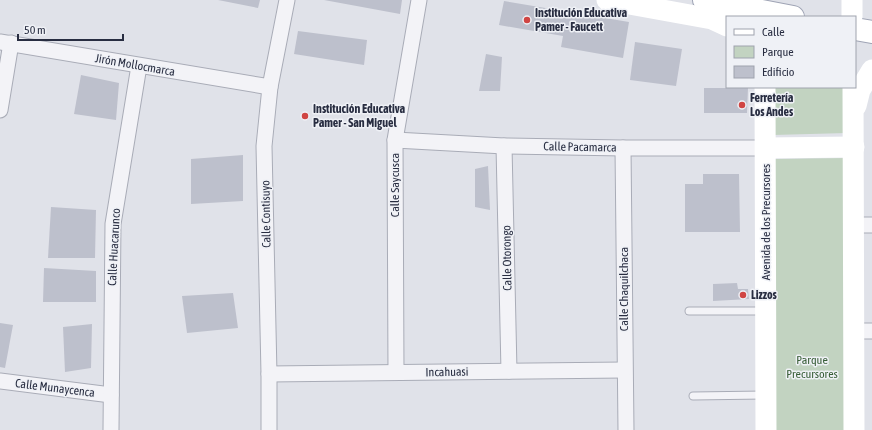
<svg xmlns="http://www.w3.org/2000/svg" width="872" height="430" viewBox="0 0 872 430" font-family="'Asap Condensed',sans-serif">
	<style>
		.green { fill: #c2d3c1 }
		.building { fill: #bdc0cc }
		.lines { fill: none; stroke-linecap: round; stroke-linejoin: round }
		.service-casing { stroke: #a9acb7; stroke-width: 9 }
		.minor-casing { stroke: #a9acb7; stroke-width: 17 }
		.primary-casing { stroke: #9fa4b5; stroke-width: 24 }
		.service { stroke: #f3f3f7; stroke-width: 7 }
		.minor { stroke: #f3f3f7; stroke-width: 15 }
		.secondary { stroke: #fff; stroke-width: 21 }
		.primary { stroke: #fff; stroke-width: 22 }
		.poi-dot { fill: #d04543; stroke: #eff1f6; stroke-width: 1.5 }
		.labels { text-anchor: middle; stroke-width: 3; stroke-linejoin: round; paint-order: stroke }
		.poi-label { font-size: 12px; font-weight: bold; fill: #282d41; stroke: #eff1f6; text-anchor: start }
		.street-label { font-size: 12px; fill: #282d41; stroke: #eff1f6 }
		.park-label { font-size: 12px; fill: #365c35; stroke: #eff1f6 }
	</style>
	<rect width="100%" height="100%" fill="#e0e2e9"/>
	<g class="green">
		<polygon points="773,87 846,87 847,133 773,135"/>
		<polygon points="847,158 849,430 776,430 774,159"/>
	</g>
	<g class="building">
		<polygon points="218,0 260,0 258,8"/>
		<polygon points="324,0 402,0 400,14"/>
		<polygon points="504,1 629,22 623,58 561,47 563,36 499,25"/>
		<polygon points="298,31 367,40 364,65 294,54"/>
		<polygon points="635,42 682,49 676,86 630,80"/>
		<polygon points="486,54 502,57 500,91 479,91"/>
		<polygon points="81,75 119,83 116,120 74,114"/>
		<polygon points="704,88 748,88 747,113 704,113"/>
		<polygon points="243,155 243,201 191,204 191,159"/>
		<polygon points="488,166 490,210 475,207 475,169"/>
		<polygon points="703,174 739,174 740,232 685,232 685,184 703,184"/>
		<polygon points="51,207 96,210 95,258 48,258"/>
		<polygon points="44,268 96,271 96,302 43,302"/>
		<polygon points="737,283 738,289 748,289 749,299 713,301 713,284"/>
		<polygon points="233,293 238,328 187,333 182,296"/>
		<polygon points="0,323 13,325 5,368 0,367"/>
		<polygon points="92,324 91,368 65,372 63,327"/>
	</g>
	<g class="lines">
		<g class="service-casing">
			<g id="service">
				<polyline points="689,311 764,311"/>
				<polyline points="693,396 765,395"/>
			</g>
		</g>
		<g class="minor-casing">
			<g id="minor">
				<polyline points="0,42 270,87"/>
				<polyline points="0,110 11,43"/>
				<polyline points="395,140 504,146 623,148 766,148"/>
				<polyline points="504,146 509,371"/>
				<polyline points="623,148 626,430"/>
				<polyline points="854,225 872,225"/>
				<polyline points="853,331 872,331"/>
				<polyline points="396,372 395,140 419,0"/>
				<polyline points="269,374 624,370"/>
				<polyline points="0,381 111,395"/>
				<polyline points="111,430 113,224 139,66"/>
				<polyline points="269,430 269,374 264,146 270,87 287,0"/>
			</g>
		</g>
		<g class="primary-casing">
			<g id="primary">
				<polyline points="704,0 793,17"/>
				<polyline points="855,29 872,32"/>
			</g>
		</g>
		<use href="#service" class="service"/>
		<use href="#minor" class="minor"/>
		<g class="secondary">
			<polyline points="607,0 712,19 727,26"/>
			<polyline points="852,0 852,17"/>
			<polyline points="765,87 766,430"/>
			<polyline points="853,87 854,430"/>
			<polyline points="856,106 860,90 872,70"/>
			<polyline points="766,148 854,147"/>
		</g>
		<use href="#primary" class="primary"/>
	</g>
	<g class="poi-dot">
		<circle cx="527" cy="20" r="4"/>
		<circle cx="742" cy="105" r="4"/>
		<circle cx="305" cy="116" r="4"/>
		<circle cx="743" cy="295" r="4"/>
	</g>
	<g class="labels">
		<g class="poi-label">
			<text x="535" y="17">Institución Educativa<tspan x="535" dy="14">Pamer - Faucett</tspan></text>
			<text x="750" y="102">Ferretería<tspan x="750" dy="14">Los Andes</tspan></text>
			<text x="313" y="113">Institución Educativa<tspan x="313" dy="14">Pamer - San Miguel</tspan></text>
			<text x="751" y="299">Lizzos</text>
		</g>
		<g class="street-label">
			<text transform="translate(135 65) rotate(10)" y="4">Jirón Mollocmarca</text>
			<text transform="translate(580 147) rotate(1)" y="4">Calle Pacamarca</text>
			<text transform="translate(395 185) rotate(-90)" y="4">Calle Saycusca</text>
			<text transform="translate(266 214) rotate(-91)" y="4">Calle Contisuyo</text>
			<text transform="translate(766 222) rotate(-90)" y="4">Avenida de los Precursores</text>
			<text transform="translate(114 247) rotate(-87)" y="4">Calle Huacarunco</text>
			<text transform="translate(507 258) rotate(-91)" y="4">Calle Otorongo</text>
			<text transform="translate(624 289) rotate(-90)" y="4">Calle Chaquilchaca</text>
			<text transform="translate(447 372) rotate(-1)" y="4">Incahuasi</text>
			<text transform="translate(55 388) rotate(7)" y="4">Calle Munaycenca</text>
		</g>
		<g class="park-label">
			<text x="812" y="364">Parque<tspan x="812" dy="14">Precursores</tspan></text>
		</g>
	</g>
	<rect x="726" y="16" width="130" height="72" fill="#eff1f6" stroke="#9fa3ae"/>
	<rect x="734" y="29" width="20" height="6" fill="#ffffff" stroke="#9fa3ae"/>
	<text x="762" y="36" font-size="12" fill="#282d41">Calle</text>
	<rect x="734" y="46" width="20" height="12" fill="#c2d3c1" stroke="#9fa3ae"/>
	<text x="762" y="56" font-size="12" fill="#282d41">Parque</text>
	<rect x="734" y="66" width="20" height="12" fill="#bdc0cc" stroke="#9fa3ae"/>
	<text x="762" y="76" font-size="12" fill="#282d41">Edificio</text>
	<path d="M18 34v6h105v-6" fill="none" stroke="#282d41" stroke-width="2"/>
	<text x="24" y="34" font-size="12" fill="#282d41" stroke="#eff1f6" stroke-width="3" paint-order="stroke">50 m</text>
</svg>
